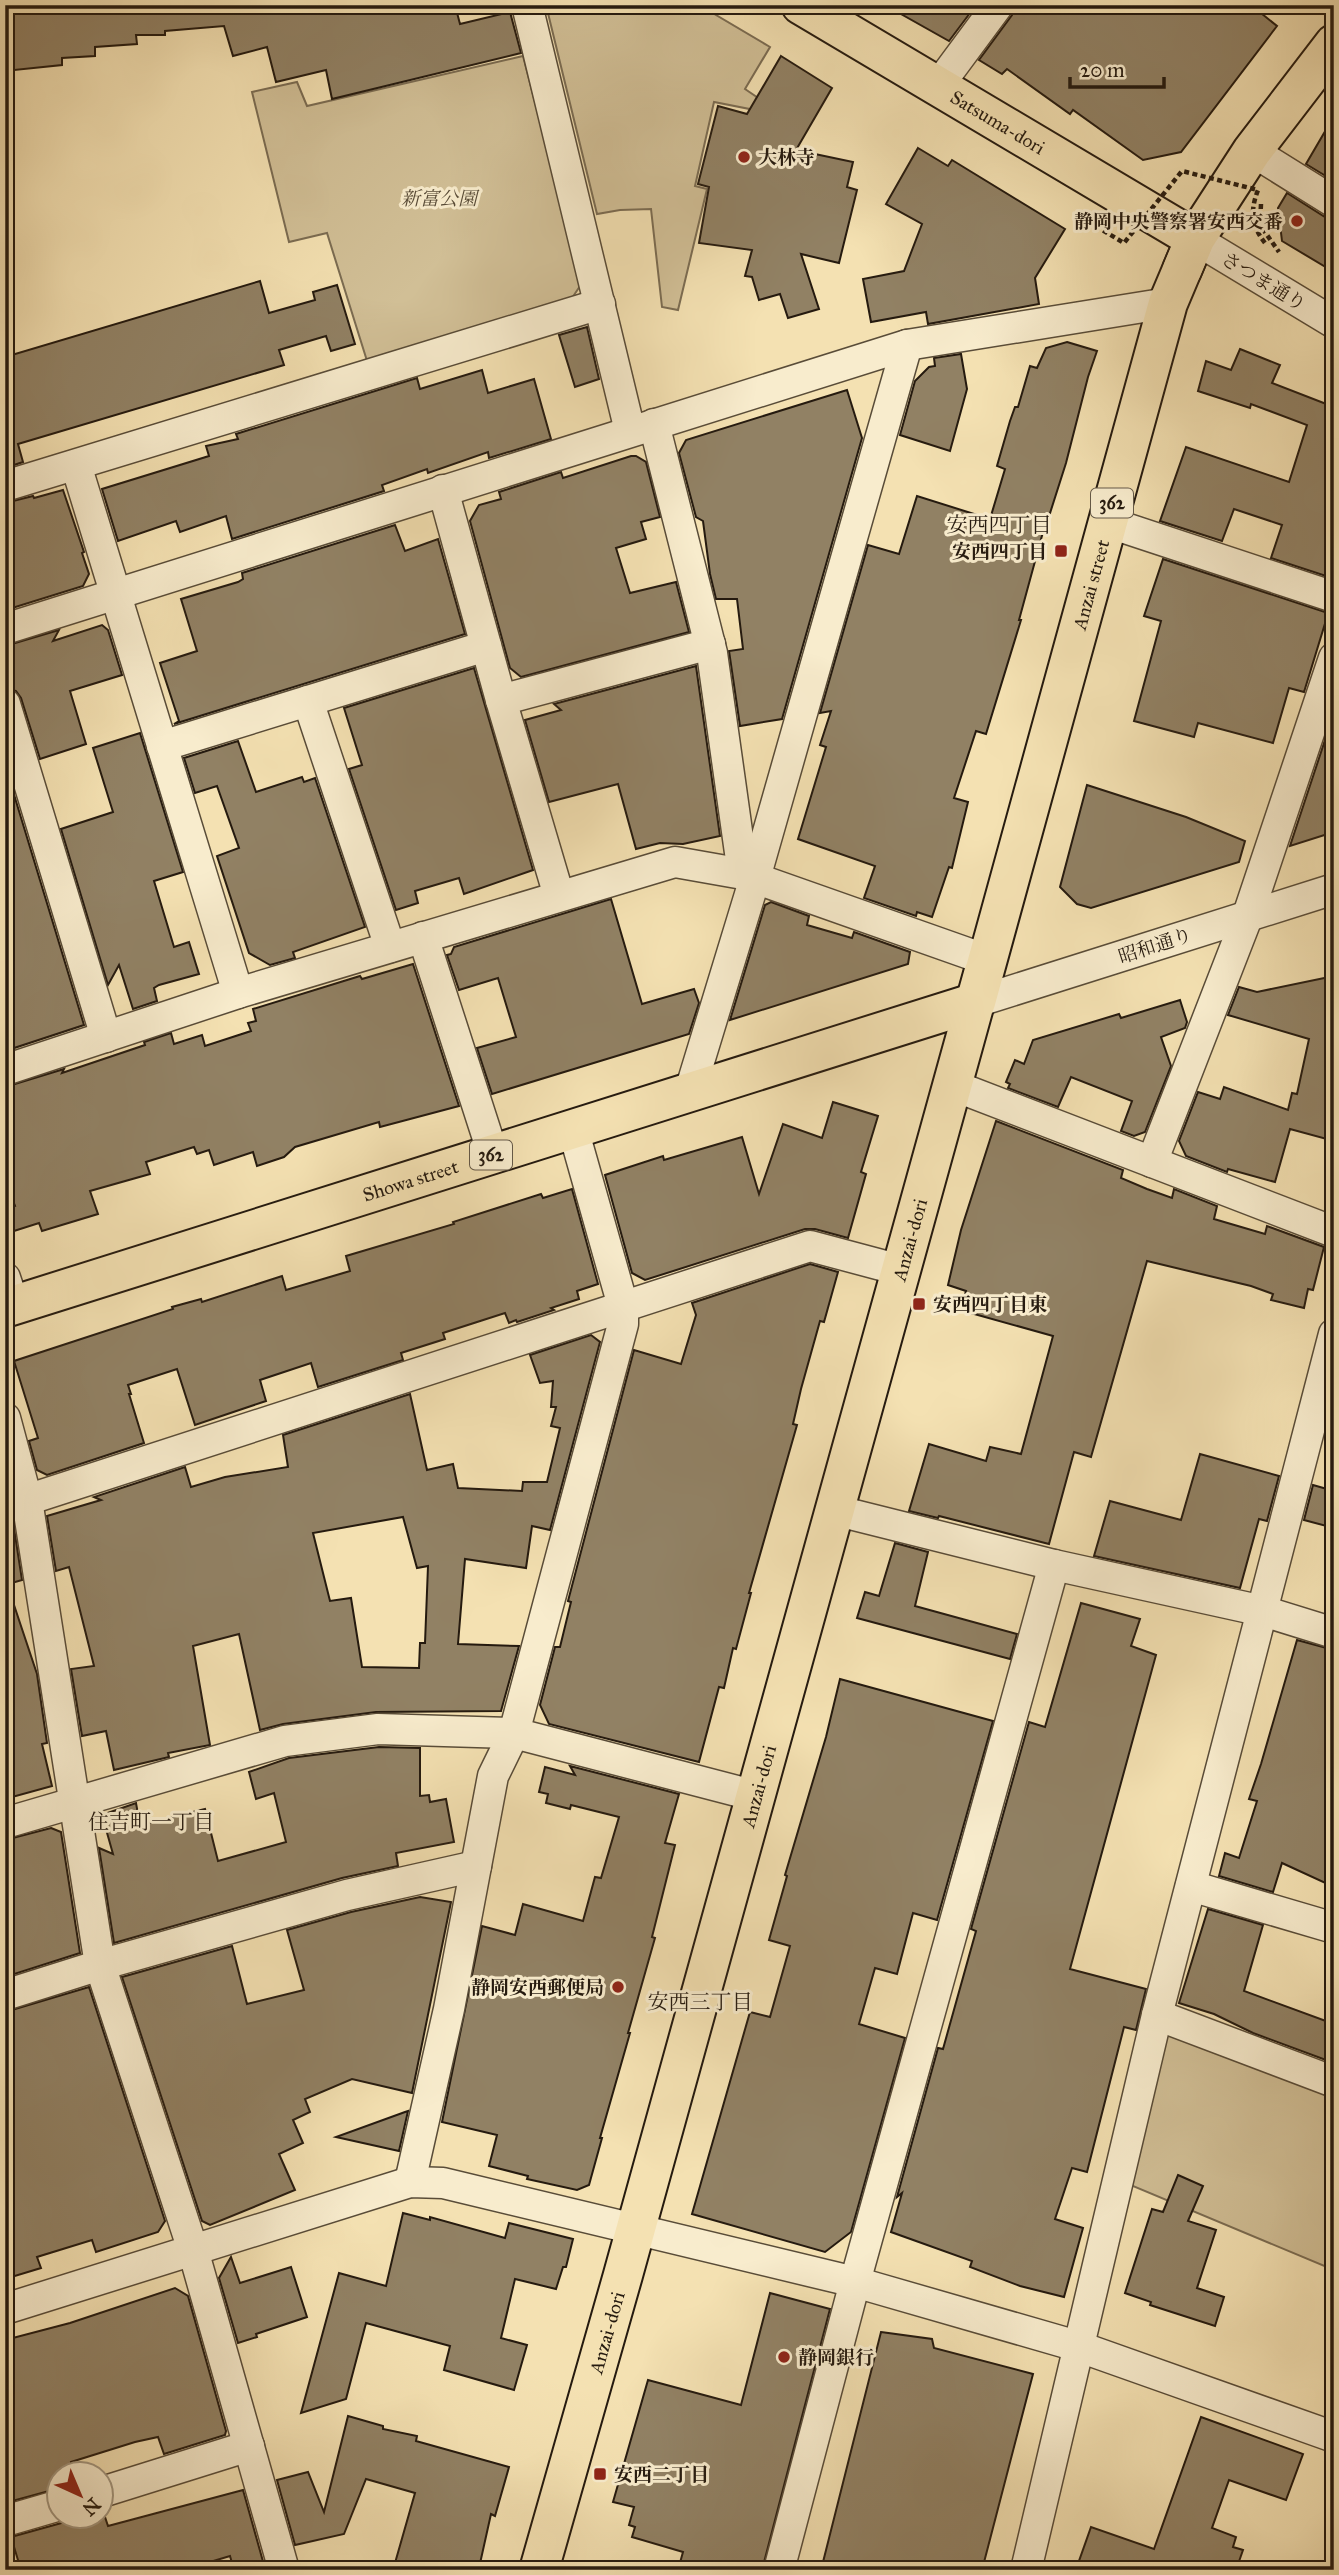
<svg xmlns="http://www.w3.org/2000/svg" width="1339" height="2575" viewBox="0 0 1339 2575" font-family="'IM FELL Great Primer','Noto Serif JP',serif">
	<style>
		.green { fill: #d1bf96; stroke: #7b6c52; stroke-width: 2 }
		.building { fill: #918164; stroke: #251a0f; stroke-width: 2; fill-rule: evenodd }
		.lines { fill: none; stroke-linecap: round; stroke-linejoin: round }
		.minor-casing { stroke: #594c38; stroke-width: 33 }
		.major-casing { stroke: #251a0f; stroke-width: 42 }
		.highway-casing { stroke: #251a0f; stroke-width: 42 }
		.path { stroke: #251a0f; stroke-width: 4.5; stroke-dasharray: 5 3.5; stroke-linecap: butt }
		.minor { stroke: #f8eccd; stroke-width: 30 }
		.major { stroke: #f4e1b2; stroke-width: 38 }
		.highway { stroke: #f4e1b2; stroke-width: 38 }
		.path-bridge { stroke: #251a0f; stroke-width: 4.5; stroke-dasharray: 5 3.5; stroke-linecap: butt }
		.poi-dot { fill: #8f2418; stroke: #f8eccd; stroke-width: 2.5 }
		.labels { text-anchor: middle; stroke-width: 6; stroke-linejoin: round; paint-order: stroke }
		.shield { fill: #f8eccd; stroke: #645948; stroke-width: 2 }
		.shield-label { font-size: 18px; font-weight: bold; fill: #251a0f }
		.street-label { font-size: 19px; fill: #251a0f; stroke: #f8eccd }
		.poi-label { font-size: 19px; font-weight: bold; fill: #251a0f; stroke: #f8eccd; text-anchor: start }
		.park-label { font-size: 19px; font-style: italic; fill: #594c38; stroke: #f8eccd }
		.neighbourhood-label { font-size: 21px; fill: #251a0f; stroke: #f8eccd }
	</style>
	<rect width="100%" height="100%" fill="#f4e1b2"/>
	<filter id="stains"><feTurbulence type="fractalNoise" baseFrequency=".00286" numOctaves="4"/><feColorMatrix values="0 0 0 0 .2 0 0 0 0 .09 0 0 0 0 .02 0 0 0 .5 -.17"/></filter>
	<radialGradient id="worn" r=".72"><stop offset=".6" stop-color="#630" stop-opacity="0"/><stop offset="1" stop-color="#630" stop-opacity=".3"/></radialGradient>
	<g class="green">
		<polygon points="546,5 699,5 770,47 745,89 764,102 760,111 714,102 695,186 707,189 678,310 662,307 651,209 620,210 597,214"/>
		<polygon points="523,56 582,283 568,304 368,364 327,233 289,242 252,92 297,82 307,106"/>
		<polygon points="1163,2025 1334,2093 1334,2270 1128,2184"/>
	</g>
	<g class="building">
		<polygon points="5,5 455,5 460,24 510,12 521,53 332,99 326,70 276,82 267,47 233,56 224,26 165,31 165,35 136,35 137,44 95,47 95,56 62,58 62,65 5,71"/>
		<polygon points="885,5 976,5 949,41"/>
		<polygon points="1015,5 1251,5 1277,26 1181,152 1143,160 1073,110 1070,114 1007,69 1002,74 979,60 1012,15"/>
		<polygon points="781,56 832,88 796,150 853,162 847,187 857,190 839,263 801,254 819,309 788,318 780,294 759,300 752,277 745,276 752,250 699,243 709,187 698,184 718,106 747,114"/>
		<polygon points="1334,116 1334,181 1306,164"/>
		<polygon points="918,148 948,166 952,160 1065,229 1035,278 1039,304 928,324 926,312 871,322 863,279 904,271 922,224 886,204"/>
		<polygon points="1287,193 1325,217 1334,219 1334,272 1282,241 1278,208"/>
		<polygon points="260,281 269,313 315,300 313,292 337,285 355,344 331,351 326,336 279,350 284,365 18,444 23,462 5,468 5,357"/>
		<polygon points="587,327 599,379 575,387 559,335"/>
		<polygon points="1067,342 1097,351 1088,377 1066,463 1044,532 1043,532 1019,620 1021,620 986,734 976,731 954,798 968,802 952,868 949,867 932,917 917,912 916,916 864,898 875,866 798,839 826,747 820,745 831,711 820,713 868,545 899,554 917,496 990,519 1005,469 997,466 1010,421 1015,407 1018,407 1030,366 1037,368 1046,348"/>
		<polygon points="1240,349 1280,365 1272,383 1334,407 1334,560 1329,577 1271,558 1282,525 1234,509 1222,541 1160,521 1186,447 1289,482 1307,425 1251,404 1250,408 1198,391 1206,361 1231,370"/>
		<polygon points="961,354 967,389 950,451 900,435 915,381 929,367 935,366 934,358"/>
		<polygon points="482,370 488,393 534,379 551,439 489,458 488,452 428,473 427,469 382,485 384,491 232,539 226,516 180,532 176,521 118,541 102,489 209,456 206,446 238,439 236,434 417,378 420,389"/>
		<polygon points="847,390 862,438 782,719 740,726 729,651 743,649 737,599 716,599 710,574 703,521 696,517 679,453 686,440"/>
		<polygon points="631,456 636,456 646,462 660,517 641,522 646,539 616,548 630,593 676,582 689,632 521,677 510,668 470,521 479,505 501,499 499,492 561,472 563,478"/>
		<polygon points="63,490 84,552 82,553 89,574 83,586 9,609 5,597 5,503 33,496 34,498"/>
		<polygon points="395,525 405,551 438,539 465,634 174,724 179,721 160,663 197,651 181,599 238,582 243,579 242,573"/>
		<polygon points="1163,559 1325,612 1327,617 1304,692 1289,688 1273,743 1198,723 1194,737 1134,721 1161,621 1144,616"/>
		<polygon points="102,625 108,630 122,675 70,691 86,744 40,759 21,698 16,691 5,687 5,646 59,630 53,641"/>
		<polygon points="696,666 720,836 683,844 660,843 636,849 618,784 549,802 525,720 561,710 554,704"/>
		<polygon points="474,668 533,870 464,894 459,878 415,891 418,903 396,910 349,769 362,765 344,708"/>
		<polygon points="1330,725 1334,726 1334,832 1290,846"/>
		<polygon points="140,733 183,872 154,881 174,947 189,942 199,974 159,985 154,988 157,1001 133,1009 119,965 108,985 61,829 113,812 93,748"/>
		<polygon points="238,741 256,792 302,777 304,782 315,778 365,927 293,952 295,958 270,965 249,953 217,856 239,848 217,786 195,793 184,758"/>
		<polygon points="5,765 84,1025 5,1051 5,966 12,963 5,943"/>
		<polygon points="1087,785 1186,817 1245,841 1239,862 1091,908 1077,904 1060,887"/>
		<polygon points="611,899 642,1004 694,989 699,1003 689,1034 492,1094 477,1048 516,1037 498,978 459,990 447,955 451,954 454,947"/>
		<polygon points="771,902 809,916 807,925 852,938 854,932 910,952 908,964 730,1020 765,905"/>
		<polygon points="413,964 459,1106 380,1127 379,1122 295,1147 284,1157 257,1166 253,1152 214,1165 209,1150 197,1154 194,1147 146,1162 150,1174 90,1191 98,1214 42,1231 39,1223 14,1231 6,1209 15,1206 5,1180 5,1087 64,1069 62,1073 145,1045 144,1042 171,1033 174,1044 202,1035 205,1046 251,1031 248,1023 256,1021 253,1009 360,976 362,979"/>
		<polygon points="1334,976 1334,1141 1290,1129 1275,1182 1228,1169 1227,1172 1186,1156 1179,1141 1198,1092 1220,1099 1224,1087 1288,1110 1292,1093 1297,1094 1309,1039 1228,1015 1239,987 1257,992"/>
		<polygon points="1180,1000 1187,1022 1185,1028 1161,1037 1171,1066 1145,1132 1134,1136 1121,1131 1132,1101 1071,1077 1058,1107 1008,1088 1010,1084 1006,1082 1015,1060 1024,1064 1033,1040 1119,1014 1121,1018"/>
		<polygon points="833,1102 878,1116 861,1172 866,1174 848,1238 815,1229 805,1229 645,1280 632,1273 605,1175 663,1156 664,1160 742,1137 759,1194 783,1124 822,1138"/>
		<polygon points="996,1121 1123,1170 1121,1178 1147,1189 1172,1198 1174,1189 1217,1206 1214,1219 1265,1234 1267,1226 1324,1247 1313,1290 1308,1289 1304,1308 1271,1300 1273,1294 1251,1286 1147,1261 1091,1457 1074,1452 1049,1544 939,1516 938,1518 909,1511 929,1444 986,1461 990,1447 1021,1454 1053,1336 960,1310 966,1291 948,1285 961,1230"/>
		<polygon points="572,1189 598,1284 577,1291 579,1299 551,1308 554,1310 517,1322 516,1320 509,1323 505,1313 443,1333 445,1339 401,1353 403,1360 318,1387 311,1363 260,1380 266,1401 195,1425 177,1369 128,1385 131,1394 129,1394 144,1443 47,1475 37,1470 29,1441 38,1438 14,1361 173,1309 172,1307 201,1299 202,1302 282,1276 286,1290 350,1271 346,1256 454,1224 453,1222 541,1194 543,1198"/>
		<polygon points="810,1264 838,1272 824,1322 820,1321 801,1389 793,1424 797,1425 749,1593 751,1593 736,1649 733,1648 724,1688 719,1687 699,1762 549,1724 540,1705 555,1647 560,1647 571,1602 568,1601 634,1350 681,1364 696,1315 692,1303"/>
		<path d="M 591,1335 L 600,1342 L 550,1530 L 532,1526 L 526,1568 L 465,1559 L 458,1644 L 519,1646 L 501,1711 L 376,1712 L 283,1724 L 260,1730 L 239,1634 L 193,1646 L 210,1745 L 168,1753 L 169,1757 L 114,1770 L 106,1731 L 82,1736 L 71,1669 L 94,1666 L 69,1567 L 56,1571 L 47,1516 L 101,1500 L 94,1497 L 185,1467 L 191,1487 L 225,1477 L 288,1467 L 283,1435 L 410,1394 L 427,1470 L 453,1464 L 458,1488 L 522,1491 L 523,1482 L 547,1482 L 560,1428 L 551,1426 L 556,1407 L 551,1407 L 553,1381 L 540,1383 L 530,1355 ZM 403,1517 L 417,1568 L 428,1566 L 425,1643 L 420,1643 L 419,1668 L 362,1667 L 351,1598 L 330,1601 L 313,1533 Z"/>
		<polygon points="1200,1454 1279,1476 1267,1521 1259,1519 1240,1588 1094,1556 1110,1501 1181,1520"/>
		<polygon points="1313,1485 1334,1491 1334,1528 1304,1520"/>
		<polygon points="5,1524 14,1528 22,1580 5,1585"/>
		<polygon points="895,1543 928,1552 915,1606 1017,1634 1010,1659 857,1618 865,1592 879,1596"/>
		<polygon points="10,1593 37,1674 47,1743 42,1744 52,1786 5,1799 5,1594"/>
		<polygon points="1081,1603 1140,1619 1131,1646 1156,1655 1070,1969 1146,1989 1136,2030 1124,2027 1087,2172 1072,2168 1055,2219 1083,2228 1064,2297 1020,2286 970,2267 972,2261 891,2232 902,2193 897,2197 938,2048 943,2049 976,1931 971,1929 1029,1722 1045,1727"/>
		<polygon points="1297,1640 1334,1650 1334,1887 1282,1863 1273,1892 1219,1876 1225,1853 1239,1858 1257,1801 1249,1799 1261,1764"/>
		<polygon points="840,1679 993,1721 937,1920 913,1913 897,1974 875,1968 859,2024 905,2038 851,2232 825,2252 692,2214 750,2012 770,2017 790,1946 769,1940 787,1876 785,1875 826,1737"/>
		<polygon points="379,1747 420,1748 420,1796 429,1795 430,1802 446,1799 454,1842 396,1853 398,1866 342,1878 114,1943 99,1848 113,1854 102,1815 136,1803 140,1825 205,1809 218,1861 286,1842 274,1793 256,1799 249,1772 289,1758"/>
		<polygon points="570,1766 679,1794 665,1843 675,1845 652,1937 655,1938 628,2033 630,2033 600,2138 602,2138 589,2185 577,2190 527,2179 528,2176 489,2166 497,2135 442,2122 482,1926 515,1935 523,1904 583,1921 595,1877 601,1878 619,1817 571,1805 570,1809 546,1803 548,1794 539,1792 545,1767 575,1775"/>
		<polygon points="51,1828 61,1832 80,1953 5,1977 5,1840"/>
		<polygon points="420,1897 451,1902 412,2093 352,2079 305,2099 310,2112 293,2120 303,2143 279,2154 295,2190 210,2225 202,2221 122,1977 232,1946 247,2004 304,1990 287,1930 351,1912"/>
		<polygon points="1208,1909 1263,1925 1244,1991 1334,2024 1334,2063 1253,2033 1214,2014 1179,2003"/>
		<polygon points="89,1987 165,2221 158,2232 96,2252 92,2240 37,2257 41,2268 5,2279 5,2012"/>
		<polygon points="408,2111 399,2151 336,2137 405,2112"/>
		<polygon points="1178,2175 1203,2186 1188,2221 1216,2230 1197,2288 1224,2297 1215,2326 1150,2305 1151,2302 1125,2293 1152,2209 1163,2212"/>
		<polygon points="403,2213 430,2220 430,2217 505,2238 509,2223 573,2239 566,2267 563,2267 556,2289 515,2279 501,2338 527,2345 514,2390 444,2370 450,2346 366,2323 346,2399 301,2413 339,2273 386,2286"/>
		<polygon points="231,2257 240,2283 291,2267 307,2317 256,2334 257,2337 238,2343 219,2278"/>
		<polygon points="175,2288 188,2296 226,2431 225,2435 164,2454 158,2437 135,2442 71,2462 74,2474 60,2474 60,2488 5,2503 5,2340 70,2323"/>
		<polygon points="770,2293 830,2309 762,2570 678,2570 683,2552 632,2537 635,2527 629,2525 634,2507 613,2502 648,2380 741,2405"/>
		<polygon points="881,2332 932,2339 934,2348 1033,2374 982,2570 821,2570"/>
		<polygon points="348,2416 383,2426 383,2429 417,2436 416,2441 509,2467 495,2516 491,2514 479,2568 464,2564 462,2570 393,2570 415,2493 366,2479 344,2534 295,2545 277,2480 308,2472 324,2512"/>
		<polygon points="1201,2417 1303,2454 1286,2500 1229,2480 1212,2528 1236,2537 1233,2547 1243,2550 1236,2570 1103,2570 1079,2561 1091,2527 1154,2549"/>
		<polygon points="243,2490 264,2565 247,2570 234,2570 230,2556 183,2570 21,2570 11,2537 65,2522 74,2516 87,2516 88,2518 104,2514 108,2526"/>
	</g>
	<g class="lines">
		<g class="minor-casing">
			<g id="minor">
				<polyline points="527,5 630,431"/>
				<polyline points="938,86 998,5"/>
				<polyline points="1252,151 1334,202"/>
				<polyline points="1195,239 1334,323"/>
				<polyline points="654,424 712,653 743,874"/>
				<polyline points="76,465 238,993"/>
				<polyline points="5,486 600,304"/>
				<polyline points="443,490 501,700 559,896"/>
				<polyline points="1107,522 1334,597"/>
				<polyline points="5,629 907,345 1168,303"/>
				<polyline points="501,700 710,644"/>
				<polyline points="308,701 390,947"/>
				<polyline points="5,704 106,1037"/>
				<polyline points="162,746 486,646"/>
				<polyline points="423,937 493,1154"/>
				<polyline points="976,1002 1334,889"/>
				<polyline points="5,1070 238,993 675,862 743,874 987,960"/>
				<polyline points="952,1085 1334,1232"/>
				<polyline points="690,1091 755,878 907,345"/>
				<polyline points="1152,1162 1248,915 1334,658"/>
				<polyline points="5,1278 14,1305"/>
				<polyline points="5,1418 27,1500 100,1965 193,2250 284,2570"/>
				<polyline points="5,1507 810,1246 900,1270"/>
				<polyline points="834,1510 1054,1565 1263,1611 1334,1633"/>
				<polyline points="5,1823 285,1741 378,1729 514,1733 756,1796"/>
				<polyline points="1191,1886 1334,1928"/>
				<polyline points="5,1995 100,1965 347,1895 476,1866"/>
				<polyline points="1157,2015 1334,2082"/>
				<polyline points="410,2182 449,2009 493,1776 514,1733 623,1324 623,1306 573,1129"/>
				<polyline points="5,2309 410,2182 443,2183 855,2282 1077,2346 1334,2437"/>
				<polyline points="102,2492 249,2446"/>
				<polyline points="5,2521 60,2505"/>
				<polyline points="779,2570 855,2282 1054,1565"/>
				<polyline points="1026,2570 1157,2015 1334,1334"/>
			</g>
		</g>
		<g class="major-casing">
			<g id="major">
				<path id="s1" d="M 801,5 L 1195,239 L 1182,270"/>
				<path id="s2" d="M 539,2570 L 623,2275 L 983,974"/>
			</g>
		</g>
		<g class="highway-casing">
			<g id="highway">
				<path id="s3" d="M 5,1308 L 976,1002 L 1168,303 L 1195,239 L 1252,151 L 1334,44"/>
			</g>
		</g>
		<polyline class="path" points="1261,204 1260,225 1279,252"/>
		<use href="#minor" class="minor"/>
		<use href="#major" class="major"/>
		<use href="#highway" class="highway"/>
		<path class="path-bridge" d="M 1074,213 L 1124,243 L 1182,171 L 1258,190 C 1250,211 1251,225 1265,243"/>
	</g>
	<g class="poi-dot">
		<circle cx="744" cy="157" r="7"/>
		<circle cx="1297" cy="221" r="7"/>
		<rect x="1054" y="544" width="14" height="14" rx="3.5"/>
		<rect x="912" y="1297" width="14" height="14" rx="3.5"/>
		<circle cx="618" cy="1987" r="7"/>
		<circle cx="784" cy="2357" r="7"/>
		<rect x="593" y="2467" width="14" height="14" rx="3.5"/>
	</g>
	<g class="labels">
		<g class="shield">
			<rect x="1091" y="488.5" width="42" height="29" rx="5"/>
			<rect x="470" y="1140.5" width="42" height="29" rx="5"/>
		</g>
		<g class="shield-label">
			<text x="1112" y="509">362</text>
			<text x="491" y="1161">362</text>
		</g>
		<g class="street-label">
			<text dy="7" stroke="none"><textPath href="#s1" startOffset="229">Satsuma-dori</textPath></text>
			<text transform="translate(1264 281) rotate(31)" y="7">さつま通り</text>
			<text dy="7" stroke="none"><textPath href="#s3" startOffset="1451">Anzai street</textPath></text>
			<text transform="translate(1155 945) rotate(-18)" y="7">昭和通り</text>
			<text dy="7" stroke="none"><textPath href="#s3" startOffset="425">Showa street</textPath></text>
			<text dy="7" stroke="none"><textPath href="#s2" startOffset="1381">Anzai-dori</textPath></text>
			<text dy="7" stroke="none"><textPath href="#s2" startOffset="814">Anzai-dori</textPath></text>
			<text dy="7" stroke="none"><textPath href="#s2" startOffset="247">Anzai-dori</textPath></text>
		</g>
		<g class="poi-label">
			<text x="758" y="164">大林寺</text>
			<text x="1283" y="228" text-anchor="end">静岡中央警察署安西交番</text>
			<text x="1047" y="558" text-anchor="end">安西四丁目</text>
			<text x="933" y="1311">安西四丁目東</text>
			<text x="604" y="1994" text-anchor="end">静岡安西郵便局</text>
			<text x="798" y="2364">静岡銀行</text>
			<text x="614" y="2481">安西二丁目</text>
		</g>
		<g class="park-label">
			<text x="439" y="205">新富公園</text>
		</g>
		<g class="neighbourhood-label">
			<text x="999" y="532">安西四丁目</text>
			<text x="151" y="1829">住吉町一丁目</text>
			<text x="700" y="2009">安西三丁目</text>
		</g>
	</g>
	<rect width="1339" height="2575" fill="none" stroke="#f4e1b2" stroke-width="28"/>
	<rect x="7" y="7" width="1325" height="2561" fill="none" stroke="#251a0f" stroke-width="3.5"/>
	<rect x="14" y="14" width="1311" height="2547" fill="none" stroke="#251a0f" stroke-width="2"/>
	<g transform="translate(80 2495) rotate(136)"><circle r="33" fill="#f8eccd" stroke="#a49881" stroke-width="2"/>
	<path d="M0-5L12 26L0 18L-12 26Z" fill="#8f2418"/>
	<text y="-10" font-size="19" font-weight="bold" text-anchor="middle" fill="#251a0f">N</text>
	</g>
	<path d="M1070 77v10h94v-10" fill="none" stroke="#251a0f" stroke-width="3.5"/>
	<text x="1080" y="77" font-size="21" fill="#251a0f" stroke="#f8eccd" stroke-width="5" paint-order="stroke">20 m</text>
	<rect width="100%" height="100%" filter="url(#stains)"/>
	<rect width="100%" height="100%" fill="url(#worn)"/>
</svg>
